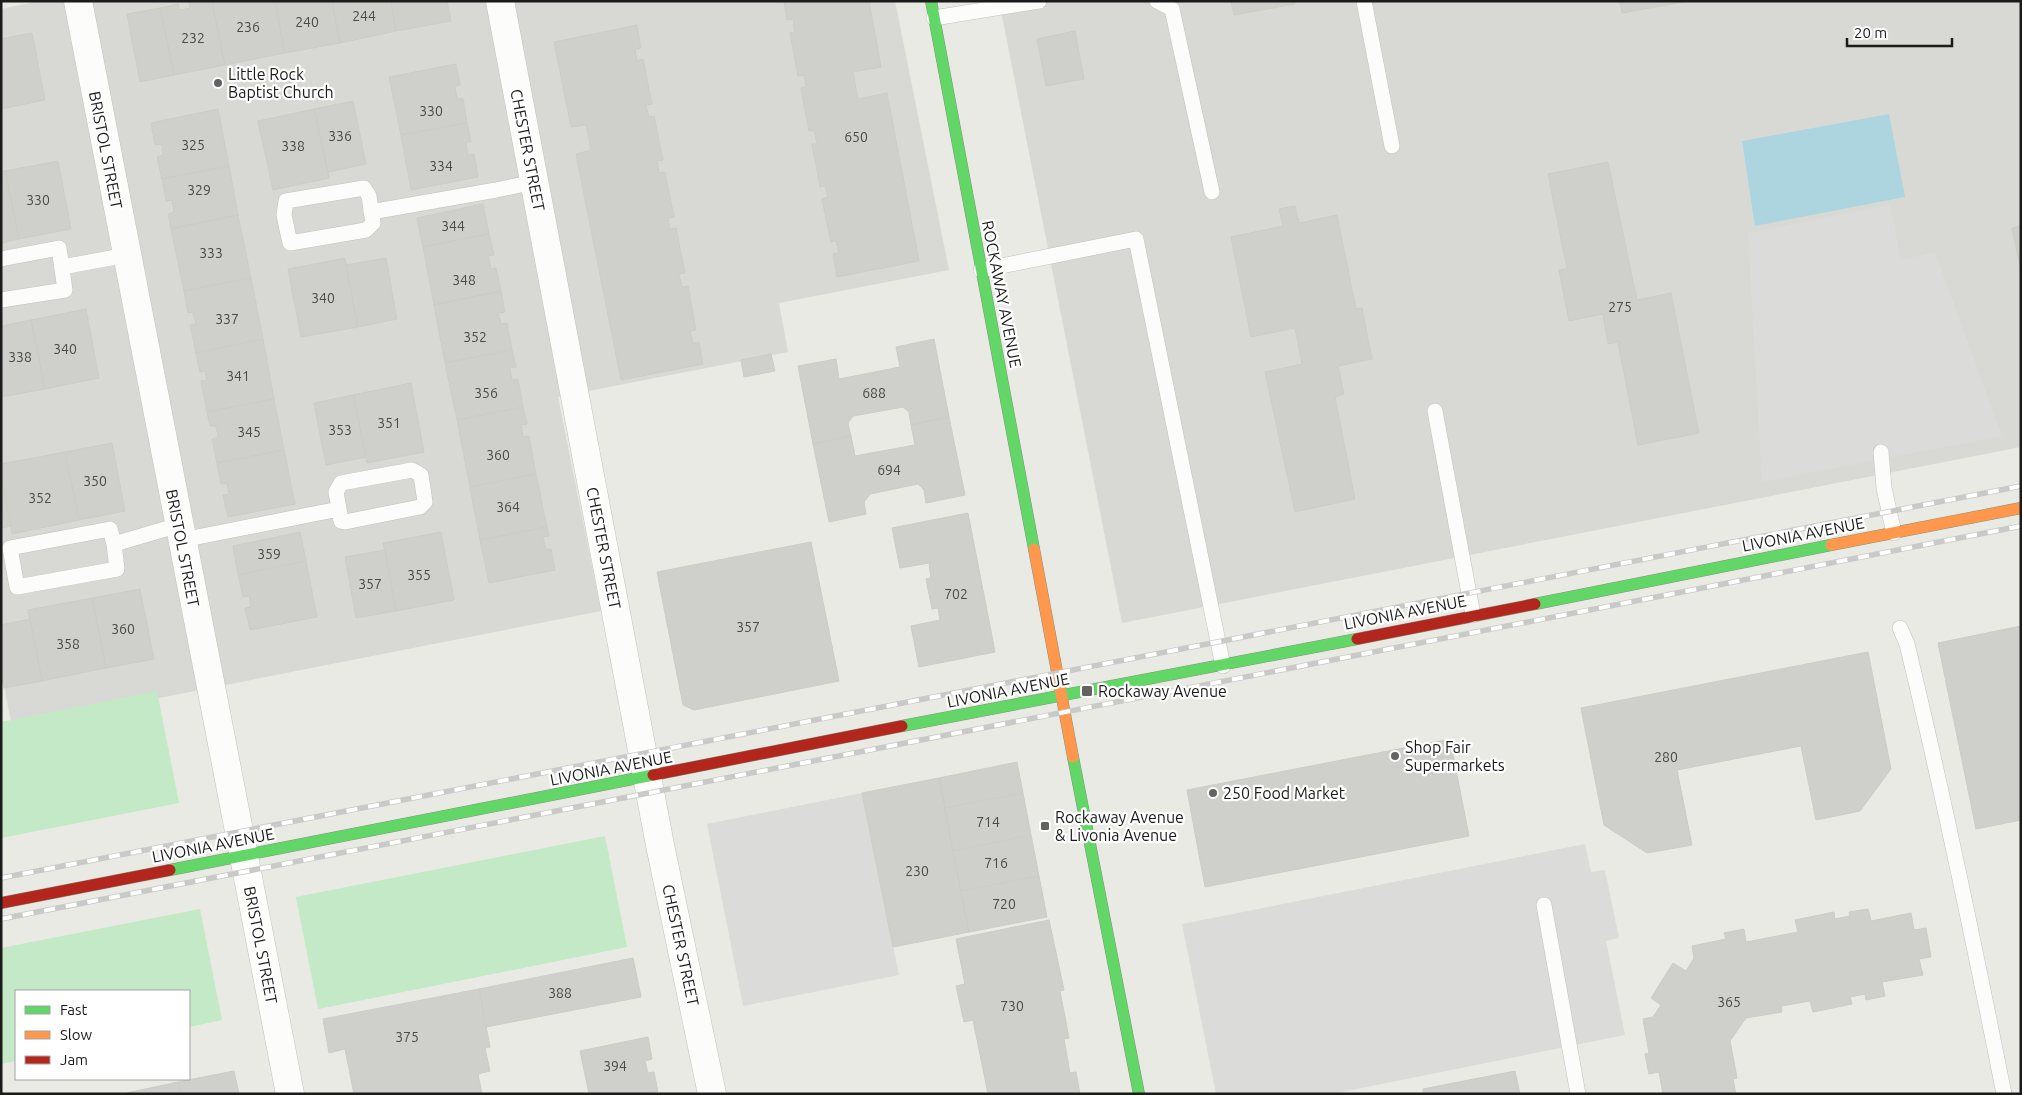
<svg xmlns="http://www.w3.org/2000/svg" width="2022" height="1095" viewBox="0 0 2022 1095" font-family="Ubuntu,sans-serif">
	<style>
		.residential { fill: #d8d9d5 }
		.grass { fill: #c3e9c7 }
		.pitch { fill: #add5e0 }
		.parking { fill: #dbdcd9 }
		.building { fill: #cfd0cb; stroke: #cbcdc5 }
		.lines { fill: none; stroke-linecap: round; stroke-linejoin: round }
		.lane-casing { stroke: #c2c2bf; stroke-width: 16 }
		.street-casing { stroke: #c2c2bf; stroke-width: 29 }
		.fast-casing { stroke: #83947c; stroke-width: 12 }
		.slow-casing { stroke: #83947c; stroke-width: 12 }
		.jam-casing { stroke: #83947c; stroke-width: 12 }
		.lane { stroke: #fcfcfb; stroke-width: 15 }
		.street { stroke: #fcfcfb; stroke-width: 28 }
		.fast { stroke: #63d668; stroke-width: 11 }
		.slow { stroke: #ff974d; stroke-width: 11 }
		.jam { stroke: #b3261e; stroke-width: 11 }
		.rail-casing { stroke: #c9c9c8; stroke-width: 5.5 }
		.rail { stroke: #fff; stroke-width: 4; stroke-dasharray: 11; stroke-linecap: butt }
		.poi-dot { fill: #636361; stroke: #fff; stroke-width: 2 }
		.labels { text-anchor: middle; stroke-width: 4.5; stroke-linejoin: round; paint-order: stroke }
		.number-label { font-size: 14px; fill: #4a4a49 }
		.poi-label { font-size: 16px; fill: #1b1b1b; stroke: #fff; text-anchor: start }
		.street-label { font-size: 16px; fill: #1b1b1b; stroke: #fff }
	</style>
	<rect width="100%" height="100%" fill="#e8eae3"/>
	<g class="residential">
		<polygon points="40,1 895,1 949,270 779,303 788,352 558,397 601,611 12,727 1,671 1,9"/>
		<polygon points="999,1 2021,1 2021,447 1122,623"/>
	</g>
	<g class="grass">
		<polygon points="157,691 179,803 1,838 1,722"/>
		<polygon points="605,836 627,947 318,1009 296,897"/>
		<polygon points="200,909 222,1020 189,1027 189,991 16,991 16,1061 1,1064 1,948"/>
	</g>
	<polygon class="pitch" points="1889,114 1905,197 1755,226 1742,141"/>
	<g class="parking">
		<polygon points="1890,205 1901,260 1935,252 2002,436 1762,482 1748,233"/>
		<polygon points="862,793 899,975 743,1006 707,824"/>
		<polygon points="1585,844 1591,872 1605,870 1619,938 1606,941 1625,1035 1332,1094 1216,1094 1182,924"/>
	</g>
	<g class="building">
		<polygon points="212,1 225,65 174,75 160,8 178,4 180,10 190,8 189,2"/>
		<polygon points="212,1 275,1 285,53 225,65"/>
		<polygon points="275,1 332,1 340,43 285,53"/>
		<polygon points="332,1 391,1 396,31 340,43"/>
		<polygon points="391,1 447,1 451,21 396,31"/>
		<polygon points="784,1 869,1 881,67 853,72 858,99 887,93 919,261 837,277 833,254 839,253 836,241 831,242 822,199 828,197 825,186 820,187 812,144 817,144 814,130 809,131 801,88 806,87 804,75 798,76 790,33 795,32 793,19 787,20"/>
		<polygon points="1231,1 1294,1 1295,4 1234,15"/>
		<polygon points="1620,1 1683,1 1683,2 1622,13"/>
		<polygon points="160,8 174,75 140,82 127,14"/>
		<polygon points="637,25 641,48 635,49 637,61 643,59 652,104 646,105 649,117 654,116 663,160 657,161 659,173 665,172 674,217 668,218 670,229 676,228 685,273 679,274 682,287 688,286 696,330 690,331 693,343 699,342 703,364 621,380 576,154 591,150 586,125 571,127 554,42"/>
		<polygon points="1075,31 1084,79 1046,86 1037,39"/>
		<polygon points="32,33 45,100 1,109 1,39"/>
		<polygon points="456,64 460,85 455,86 457,99 463,98 467,123 401,135 389,77"/>
		<polygon points="353,101 366,164 328,172 314,109"/>
		<polygon points="218,109 229,166 162,179 157,157 163,155 162,144 155,145 151,123"/>
		<polygon points="314,109 329,178 273,190 258,121"/>
		<polygon points="467,123 471,142 466,142 468,155 474,154 478,177 411,190 401,135"/>
		<polygon points="58,161 71,229 19,239 5,171"/>
		<polygon points="1608,162 1637,300 1671,293 1699,433 1638,445 1618,342 1608,344 1603,314 1569,321 1559,270 1567,269 1548,174"/>
		<polygon points="229,166 238,215 171,229 168,214 174,212 172,200 166,201 162,179"/>
		<polygon points="5,171 19,239 1,243 1,172"/>
		<polygon points="483,204 489,234 423,247 417,218"/>
		<polygon points="1295,206 1299,223 1337,215 1356,309 1362,308 1372,359 1338,366 1344,394 1335,397 1355,499 1295,512 1265,372 1302,364 1295,328 1251,337 1231,237 1283,226 1279,209"/>
		<polygon points="238,215 251,278 184,291 171,229"/>
		<polygon points="2021,226 2021,271 2012,228"/>
		<polygon points="489,234 494,255 488,256 491,269 496,268 501,291 434,305 423,247"/>
		<polygon points="345,258 358,327 301,337 288,269"/>
		<polygon points="386,258 397,319 358,327 346,265"/>
		<polygon points="251,278 263,339 196,353 190,325 196,324 193,312 188,313 184,291"/>
		<polygon points="501,291 505,312 498,313 501,324 507,323 512,350 445,363 434,305"/>
		<polygon points="86,309 99,378 45,389 31,320"/>
		<polygon points="31,320 45,389 1,397 1,326"/>
		<polygon points="263,339 274,399 207,412 201,381 207,380 205,371 200,372 196,353"/>
		<polygon points="934,339 949,417 911,425 909,412 903,407 853,416 848,423 851,436 813,444 798,366 836,359 839,379 900,367 896,347"/>
		<polygon points="512,350 516,367 510,368 512,380 518,379 523,407 457,420 445,363"/>
		<polygon points="771,354 775,371 744,377 741,360"/>
		<polygon points="411,383 424,452 367,463 353,395"/>
		<polygon points="353,395 366,457 326,465 314,403"/>
		<polygon points="274,399 284,450 217,463 212,439 218,437 216,426 210,426 207,412"/>
		<polygon points="523,407 527,424 521,425 523,437 529,436 536,474 470,487 457,420"/>
		<polygon points="949,417 965,495 926,503 924,490 918,484 870,494 864,502 866,514 829,522 813,444 851,436 855,456 915,445 911,425"/>
		<polygon points="112,443 125,511 79,520 65,452"/>
		<polygon points="284,450 295,504 228,517 223,495 229,494 227,483 221,484 217,463"/>
		<polygon points="65,452 79,520 12,534 1,475 1,464"/>
		<polygon points="536,474 547,527 480,540 470,487"/>
		<polygon points="1,475 11,526 1,528"/>
		<polygon points="968,513 995,652 919,667 911,626 940,620 938,608 932,609 926,579 931,578 929,563 900,568 892,528"/>
		<polygon points="547,527 549,536 543,537 546,550 551,549 555,570 489,583 480,540"/>
		<polygon points="300,532 306,561 238,575 233,546"/>
		<polygon points="441,532 454,600 396,611 383,543"/>
		<polygon points="811,542 839,681 694,710 683,705 657,572"/>
		<polygon points="385,550 396,611 356,618 345,557"/>
		<polygon points="306,561 317,617 250,630 245,608 251,607 249,596 243,597 238,575"/>
		<polygon points="140,589 154,659 106,668 92,598"/>
		<polygon points="92,598 106,668 42,681 28,610"/>
		<polygon points="30,619 42,681 4,688 1,673 1,625"/>
		<polygon points="2021,626 2021,820 1976,829 1938,643"/>
		<polygon points="1868,652 1891,769 1860,811 1816,820 1801,746 1677,770 1692,845 1647,853 1604,825 1581,708"/>
		<polygon points="1450,739 1469,836 1205,887 1187,790"/>
		<polygon points="1017,762 1023,793 945,808 939,778"/>
		<polygon points="939,778 969,932 893,947 862,793"/>
		<polygon points="1023,793 1031,835 953,851 945,808"/>
		<polygon points="1031,835 1039,876 961,891 953,851"/>
		<polygon points="1039,876 1047,917 969,932 961,891"/>
		<polygon points="1868,909 1871,921 1911,913 1914,930 1926,928 1931,957 1919,959 1923,975 1882,982 1885,996 1866,1000 1865,994 1850,997 1852,1004 1813,1012 1810,1001 1781,1006 1782,1012 1746,1018 1730,1041 1737,1078 1733,1079 1736,1094 1663,1094 1659,1072 1649,1074 1645,1054 1649,1053 1643,1019 1653,1017 1661,1005 1651,998 1673,963 1686,971 1694,958 1692,946 1726,939 1724,933 1744,929 1746,942 1798,932 1795,920 1834,912 1835,919 1850,916 1849,912"/>
		<polygon points="1049,920 1064,990 1060,991 1069,1038 1064,1039 1070,1073 1076,1072 1080,1094 988,1094 973,1020 964,1022 956,986 965,984 956,939"/>
		<polygon points="633,958 641,997 486,1027 479,989"/>
		<polygon points="479,989 490,1047 485,1048 490,1071 478,1074 482,1094 354,1094 345,1049 329,1053 323,1019"/>
		<polygon points="648,1037 652,1059 645,1061 648,1073 654,1072 658,1092 589,1094 580,1051"/>
		<polygon points="234,1071 239,1094 181,1094 178,1082"/>
		<polygon points="1515,1071 1520,1094 1423,1094 1423,1089"/>
		<polygon points="178,1082 181,1094 122,1094"/>
	</g>
	<g class="lines">
		<g class="lane-casing">
			<g id="lane">
				<polyline points="1157,1 1172,9 1212,192"/>
				<polyline points="1364,1 1392,146"/>
				<polyline points="934,18 1039,1"/>
				<polygon points="364,188 369,196 373,223 366,230 290,243 284,215 286,201"/>
				<polyline points="371,212 496,190 534,182"/>
				<polyline points="1,259 59,248 65,290 1,300"/>
				<polyline points="62,267 127,255"/>
				<polyline points="981,270 1136,239 1223,666"/>
				<polyline points="1435,411 1473,615"/>
				<polyline points="1881,452 1884,488 1894,533"/>
				<polyline points="182,540 339,509 336,492 341,483 412,470 421,475 425,502 420,507 345,522 341,521 339,509"/>
				<polyline points="114,544 117,569 17,587 10,548 110,529 114,544 179,525"/>
				<path d="M 1900,628 L 1907,644 C 1943,793 1974,943 2004,1094"/>
				<polyline points="1544,905 1578,1094"/>
			</g>
		</g>
		<g class="street-casing">
			<g id="street">
				<polyline points="78,1 290,1094"/>
				<polyline points="500,1 660,845 712,1094"/>
			</g>
		</g>
		<g class="fast-casing">
			<g id="fast">
				<polyline points="931,1 1034,549"/>
				<polyline points="1535,604 1831,545"/>
				<polyline points="902,726 1357,639"/>
				<polyline points="1073,757 1139,1094"/>
				<polyline points="170,870 653,775"/>
			</g>
		</g>
		<g class="slow-casing">
			<g id="slow">
				<polyline points="1831,545 2021,508"/>
				<polyline points="1034,549 1073,757"/>
			</g>
		</g>
		<g class="jam-casing">
			<g id="jam">
				<polyline points="1357,639 1535,604"/>
				<polyline points="653,775 902,726"/>
				<polyline points="1,903 170,870"/>
			</g>
		</g>
		<use href="#lane" class="lane"/>
		<use href="#street" class="street"/>
		<use href="#fast" class="fast"/>
		<use href="#slow" class="slow"/>
		<use href="#jam" class="jam"/>
		<g class="rail-casing">
			<g id="rail">
				<polyline points="1,878 2021,486"/>
				<polyline points="1,919 2021,526"/>
			</g>
		</g>
		<use href="#rail" class="rail"/>
	</g>
	<g class="poi-dot">
		<circle cx="218" cy="83" r="5"/>
		<rect x="1081" y="685" width="12" height="12" rx="2.5"/>
		<circle cx="1395" cy="756" r="5"/>
		<circle cx="1213" cy="793" r="5"/>
		<rect x="1040" y="821" width="10" height="10" rx="2.5"/>
	</g>
	<g class="labels">
		<g class="number-label">
			<text x="364" y="21">244</text>
			<text x="307" y="27">240</text>
			<text x="248" y="32">236</text>
			<text x="193" y="43">232</text>
			<text x="431" y="116">330</text>
			<text x="340" y="141">336</text>
			<text x="856" y="142">650</text>
			<text x="193" y="150">325</text>
			<text x="293" y="151">338</text>
			<text x="441" y="171">334</text>
			<text x="199" y="195">329</text>
			<text x="38" y="205">330</text>
			<text x="453" y="231">344</text>
			<text x="211" y="258">333</text>
			<text x="464" y="285">348</text>
			<text x="323" y="303">340</text>
			<text x="1620" y="312">275</text>
			<text x="227" y="324">337</text>
			<text x="475" y="342">352</text>
			<text x="65" y="354">340</text>
			<text x="20" y="362">338</text>
			<text x="238" y="381">341</text>
			<text x="486" y="398">356</text>
			<text x="874" y="398">688</text>
			<text x="389" y="428">351</text>
			<text x="340" y="435">353</text>
			<text x="249" y="437">345</text>
			<text x="498" y="460">360</text>
			<text x="889" y="475">694</text>
			<text x="95" y="486">350</text>
			<text x="40" y="503">352</text>
			<text x="508" y="512">364</text>
			<text x="269" y="559">359</text>
			<text x="419" y="580">355</text>
			<text x="370" y="589">357</text>
			<text x="956" y="599">702</text>
			<text x="748" y="632">357</text>
			<text x="123" y="634">360</text>
			<text x="68" y="649">358</text>
			<text x="1666" y="762">280</text>
			<text x="988" y="827">714</text>
			<text x="996" y="868">716</text>
			<text x="917" y="876">230</text>
			<text x="1004" y="909">720</text>
			<text x="560" y="998">388</text>
			<text x="1729" y="1007">365</text>
			<text x="1012" y="1011">730</text>
			<text x="407" y="1042">375</text>
			<text x="615" y="1071">394</text>
		</g>
		<g class="poi-label">
			<text x="228" y="80">Little Rock<tspan x="228" dy="18">Baptist Church</tspan></text>
			<text x="1098" y="697">Rockaway Avenue</text>
			<text x="1405" y="753">Shop Fair<tspan x="1405" dy="18">Supermarkets</tspan></text>
			<text x="1223" y="799">250 Food Market</text>
			<text x="1055" y="823">Rockaway Avenue<tspan x="1055" dy="18">&amp; Livonia Avenue</tspan></text>
		</g>
		<g class="street-label">
			<text transform="translate(106 150) rotate(79)" y="6">BRISTOL STREET</text>
			<text transform="translate(528 150) rotate(79)" y="6">CHESTER STREET</text>
			<text transform="translate(1002 294) rotate(79)" y="6">ROCKAWAY AVENUE</text>
			<text transform="translate(1803 534) rotate(-11)" y="6">LIVONIA AVENUE</text>
			<text transform="translate(183 548) rotate(79)" y="6">BRISTOL STREET</text>
			<text transform="translate(604 548) rotate(79)" y="6">CHESTER STREET</text>
			<text transform="translate(1405 612) rotate(-11)" y="6">LIVONIA AVENUE</text>
			<text transform="translate(1008 690) rotate(-11)" y="6">LIVONIA AVENUE</text>
			<text transform="translate(611 768) rotate(-11)" y="6">LIVONIA AVENUE</text>
			<text transform="translate(213 845) rotate(-11)" y="6">LIVONIA AVENUE</text>
			<text transform="translate(261 945) rotate(79)" y="6">BRISTOL STREET</text>
			<text transform="translate(681 945) rotate(78)" y="6">CHESTER STREET</text>
		</g>
	</g>
	<rect width="2022" height="1095" fill="none" stroke="#1b1b1b" stroke-width="5"/>
	<rect x="15" y="990" width="175" height="90" fill="#ffffff" stroke="#a4a4a4"/>
	<rect x="25" y="1006" width="25" height="8" fill="#63d668" stroke="#a4a4a4"/>
	<text x="60" y="1015" font-size="15" fill="#1b1b1b">Fast</text>
	<rect x="25" y="1031" width="25" height="8" fill="#ff974d" stroke="#a4a4a4"/>
	<text x="60" y="1040" font-size="15" fill="#1b1b1b">Slow</text>
	<rect x="25" y="1056" width="25" height="8" fill="#b3261e" stroke="#a4a4a4"/>
	<text x="60" y="1065" font-size="15" fill="#1b1b1b">Jam</text>
	<path d="M1847 38v8h105v-8" fill="none" stroke="#1b1b1b" stroke-width="2.5"/>
	<text x="1854" y="38" font-size="15" fill="#1b1b1b" stroke="#ffffff" stroke-width="4" paint-order="stroke">20 m</text>
</svg>
